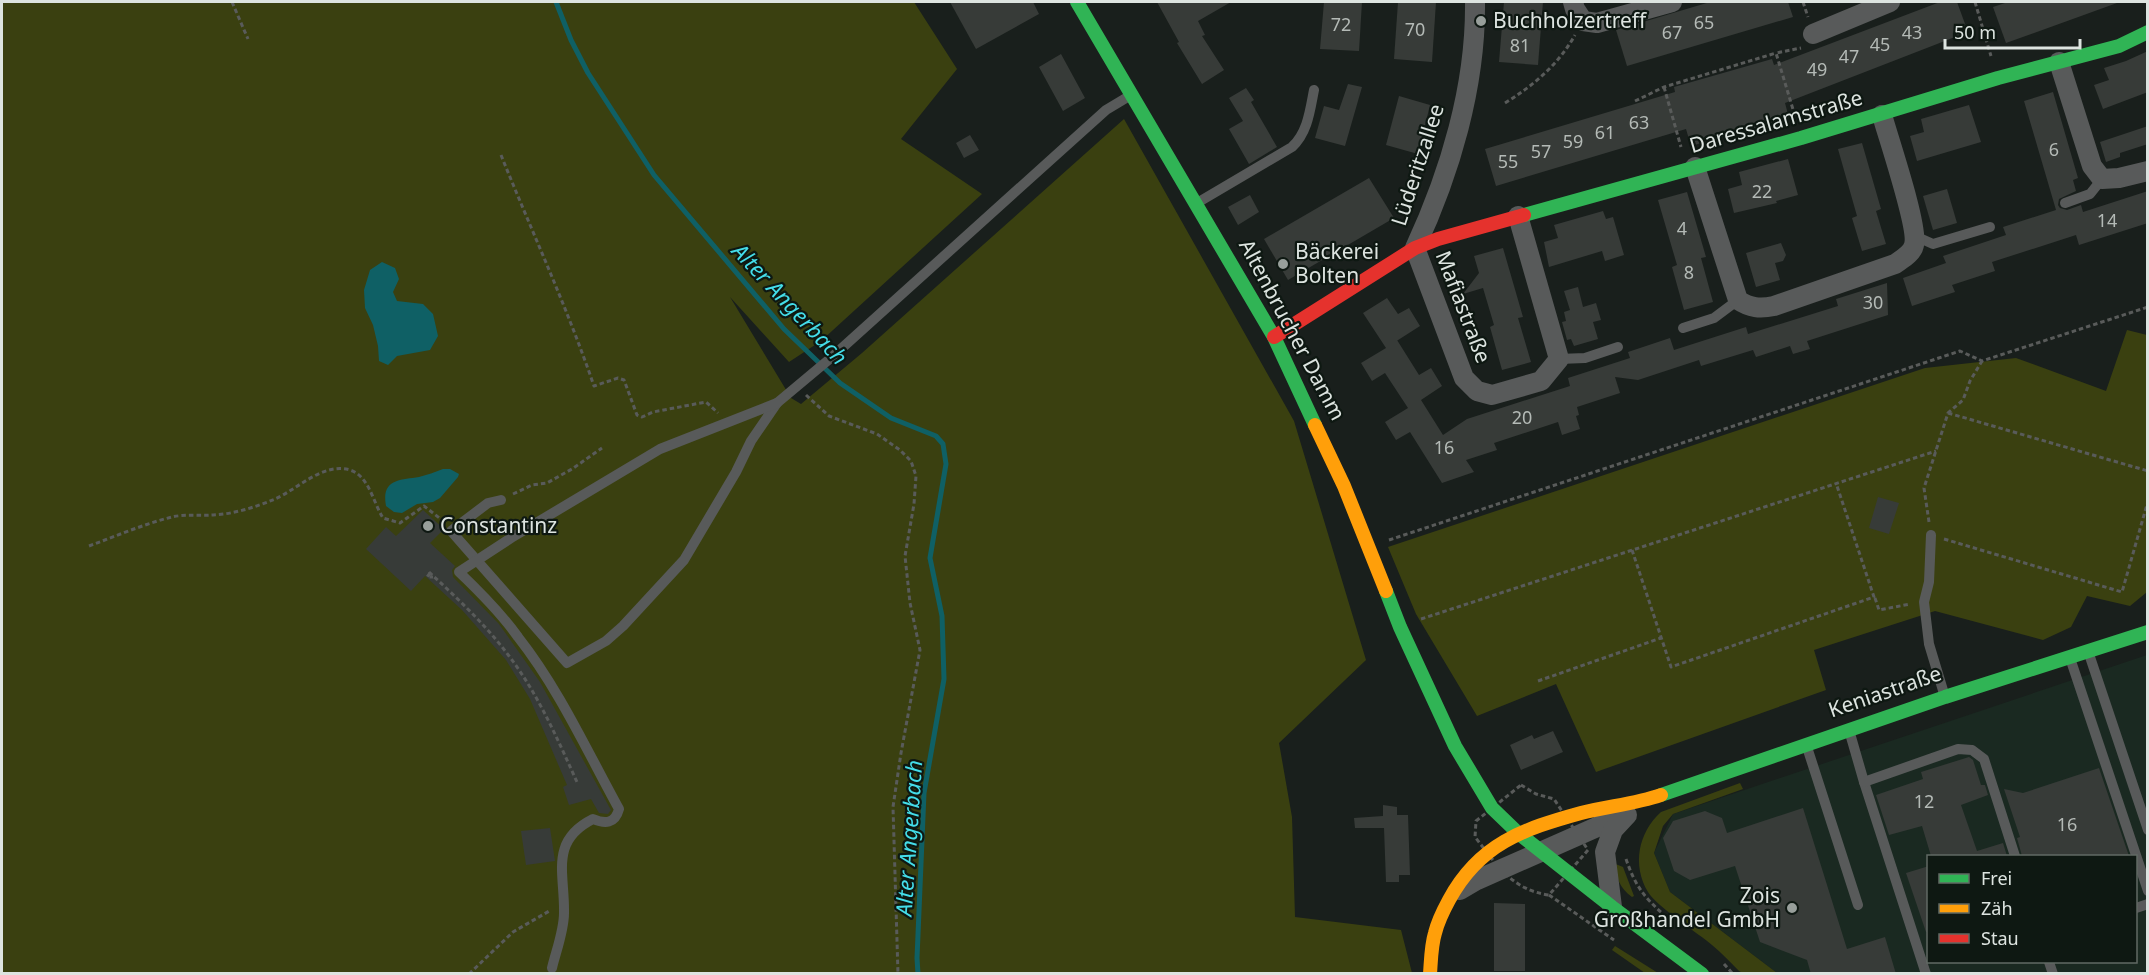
<svg xmlns="http://www.w3.org/2000/svg" width="2149" height="975" viewBox="0 0 2149 975" font-family="'Noto Sans',sans-serif">
	<style>
		.built { fill: #1a2921; fill-rule: evenodd }
		.green { fill: #3a4010 }
		.water { fill: #0f6065 }
		.lines { fill: none; stroke-linecap: round; stroke-linejoin: round }
		.stream { stroke: #0f6065; stroke-width: 5 }
		.building { fill: #373b38 }
		.path { stroke: #595b5a; stroke-width: 3; stroke-dasharray: 4.5 3; stroke-linecap: butt }
		.lane { stroke: #585a5a; stroke-width: 10 }
		.street { stroke: #585a5a; stroke-width: 20 }
		.fast { stroke: #30b455; stroke-width: 14 }
		.slow { stroke: #ff9f0a; stroke-width: 14 }
		.jam { stroke: #e5322d; stroke-width: 14 }
		.poi-dot { fill: #989f9b; stroke: #0e1812; stroke-width: 2 }
		.labels { text-anchor: middle; stroke-width: 4.5; stroke-linejoin: round; paint-order: stroke }
		.number-label { font-size: 18px; fill: #b4bab6 }
		.poi-label { font-size: 21px; fill: #dde4e0; stroke: #0e1812; text-anchor: start }
		.street-label { font-size: 21px; fill: #dde4e0; stroke: #0e1812 }
		.water-label { font-size: 22px; font-style: italic; fill: #44dde9; stroke: #0e1812 }
	</style>
	<rect width="100%" height="100%" fill="#191f1c"/>
	<path class="built" d="M 2147,655 L 2147,973 L 1777,973 L 1670,892 L 1654,853 L 1673,814 ZM 1928,856 L 2136,856 L 2136,962 L 1928,962 Z"/>
	<g class="green">
		<polygon points="2,2 914,2 957,69 901,139 982,194 821,341 789,362 730,297 791,398 801,404 862,353 1124,119 1294,421 1366,660 1279,743 1292,817 1295,917 1401,930 1412,973 2,974"/>
		<polygon points="2127,330 2147,335 2147,592 2130,606 2087,596 2071,627 2043,640 1935,611 1814,650 1826,690 1596,772 1556,684 1477,716 1416,614 1388,547 1925,368 2016,358 2106,391"/>
		<path d="M 1740,783 L 1743,789 L 1673,814 L 1663,826 L 1654,853 L 1670,892 L 1777,973 L 1743,973 L 1739,971 C 1730,962 1722,953 1712,945 C 1698,933 1656,906 1648,892 C 1632,865 1638,833 1661,812 Z"/>
		<path d="M 1613,863 L 1623,867 L 1634,896 L 1632,897 C 1619,888 1617,877 1613,863 Z"/>
		<polygon points="1615,946 1658,973 1645,973 1612,950"/>
	</g>
	<g class="water">
		<polygon points="382,262 395,268 399,279 393,292 397,301 423,304 433,314 438,336 430,350 397,356 388,365 379,361 378,346 373,325 365,308 364,290 370,270"/>
		<path d="M 443,469 L 450,469 L 459,474 L 458,477 L 440,498 L 433,502 L 417,504 L 402,513 L 394,512 L 386,506 C 381,479 400,480 419,477 C 427,475 435,472 443,469 Z"/>
	</g>
	<g class="lines">
		<polyline class="stream" points="556,2 571,40 588,73 654,175 784,329 840,383 891,418 936,436 943,444 946,464 930,558 942,616 944,679 924,793 917,958 918,974"/>
	</g>
	<g class="building">
		<polygon points="950,2 1033,2 1039,14 976,49"/>
		<polygon points="1157,2 1231,2 1198,21 1205,35 1202,36 1224,70 1202,84 1177,43 1179,42"/>
		<polygon points="1324,2 1362,2 1359,51 1320,49"/>
		<polygon points="1398,2 1436,2 1432,62 1394,59"/>
		<polygon points="1504,2 1543,2 1538,65 1499,62"/>
		<polygon points="1710,2 1788,2 1793,17 1627,66 1616,30"/>
		<polygon points="1940,2 1957,2 1968,32 1785,103 1789,118 1691,146 1686,129 1496,186 1485,149 1675,92 1674,87 1772,59 1774,65"/>
		<polygon points="2008,2 2117,2 2117,3 2006,43 1993,7"/>
		<polygon points="2148,51 2148,92 2103,109 2094,85 2109,80 2104,68 2126,61"/>
		<polygon points="1061,54 1085,98 1063,111 1039,67"/>
		<polygon points="1348,84 1362,87 1345,146 1315,138 1324,106 1339,110"/>
		<polygon points="1246,88 1254,100 1251,102 1277,147 1249,164 1229,129 1243,121 1229,98"/>
		<polygon points="2053,92 2078,178 2073,180 2076,191 2059,199 2058,205 2060,208 2067,210 2081,205 2083,212 2148,191 2148,223 2079,245 2076,235 1992,262 1995,271 1952,285 1955,292 1912,306 1903,278 1946,263 1943,256 2006,235 2003,227 2056,210 2024,101"/>
		<polygon points="1399,96 1430,105 1418,154 1386,145"/>
		<polygon points="1969,105 1981,142 1917,161 1910,136 1924,132 1921,119"/>
		<polygon points="2148,126 2148,144 2120,153 2120,157 2106,162 2100,142"/>
		<polygon points="970,135 979,150 964,158 956,143"/>
		<polygon points="1862,143 1881,209 1876,211 1886,244 1862,251 1852,218 1857,216 1838,149"/>
		<polygon points="1788,159 1798,195 1776,201 1777,203 1734,213 1728,189 1742,185 1739,172"/>
		<polygon points="1369,178 1394,218 1288,280 1264,239"/>
		<polygon points="1947,189 1957,223 1933,230 1923,196"/>
		<polygon points="1687,192 1706,257 1701,258 1713,302 1684,310 1672,267 1677,265 1658,200"/>
		<polygon points="1250,195 1259,212 1238,225 1228,207"/>
		<polygon points="1603,211 1606,219 1613,217 1624,255 1605,261 1602,251 1549,267 1544,242 1558,238 1554,225"/>
		<polygon points="1781,243 1786,255 1783,261 1775,263 1780,280 1756,287 1746,253"/>
		<polygon points="1503,248 1523,317 1518,318 1531,362 1502,370 1490,327 1494,325 1483,288 1463,294 1479,273 1474,256"/>
		<polygon points="1887,283 1888,315 1807,341 1810,349 1793,354 1790,346 1756,357 1753,350 1701,366 1699,360 1638,380 1615,377 1620,393 1577,407 1579,415 1576,416 1580,429 1562,435 1558,422 1494,443 1497,450 1466,460 1474,472 1442,483 1410,432 1396,440 1385,422 1408,408 1385,373 1372,381 1361,363 1386,348 1363,313 1387,298 1398,314 1409,308 1420,326 1395,342 1397,340 1419,375 1431,368 1442,386 1421,400 1443,435 1467,419 1570,386 1568,378 1630,358 1628,352 1670,338 1674,350 1746,327 1748,334 1838,306 1836,299"/>
		<polygon points="1578,287 1583,307 1596,303 1601,320 1593,322 1598,339 1574,346 1571,339 1567,340 1562,322 1566,321 1564,312 1570,310 1564,291"/>
		<polygon points="1878,497 1899,503 1889,534 1869,528"/>
		<polygon points="423,510 444,529 430,543 455,566 452,570 453,577 499,624 540,682 611,810 608,814 599,813 591,799 569,805 563,787 567,785 530,699 506,660 462,610 425,576 411,591 366,549 386,527 396,536"/>
		<polygon points="1553,731 1563,752 1521,770 1510,745 1532,735 1534,739"/>
		<polygon points="1969,757 1973,760 1981,785 1985,785 1988,795 1961,805 1977,851 2003,843 2007,856 1931,856 1922,826 1889,835 1876,795 1923,779 1921,772"/>
		<polygon points="2099,768 2129,856 2022,856 2017,838 2020,837 2004,789 2023,793"/>
		<polygon points="1383,805 1397,807 1397,815 1408,815 1410,875 1399,875 1399,882 1386,882 1384,828 1355,828 1354,818 1383,816"/>
		<polygon points="1803,808 1847,949 1885,937 1896,974 1811,974 1807,960 1760,942 1735,866 1690,880 1674,871 1663,838 1673,821 1705,811 1722,818 1727,833"/>
		<polygon points="550,828 555,861 526,865 521,831"/>
		<polygon points="1929,866 1929,932 1926,932 1906,873"/>
		<polygon points="1494,903 1525,904 1525,971 1494,971"/>
	</g>
	<g class="lines">
		<g class="path">
			<polyline points="232,2 248,39"/>
			<polyline points="1803,2 1808,17"/>
			<polyline points="1975,2 1991,56"/>
			<polyline points="1664,87 1681,147"/>
			<polyline points="1635,101 1664,87 1776,53"/>
			<path d="M 1505,103 C 1534,85 1558,65 1575,35"/>
			<polyline points="1795,116 1776,53 1801,48"/>
			<path d="M 501,155 C 532,232 567,307 594,386 L 618,378 L 624,380 L 637,415 L 642,417 L 653,412 L 706,402 L 718,413"/>
			<polyline points="806,395 829,416 877,434 900,450 911,461 916,476 914,504 905,556 910,603 920,650 901,753 893,807 898,974"/>
			<polyline points="1948,413 2148,471"/>
			<polyline points="513,494 532,485 547,483 572,469 602,448"/>
			<polyline points="1929,522 1924,488 1948,413 1963,400 1970,381 1982,361"/>
			<polyline points="1944,539 2122,592 2148,501"/>
			<polyline points="1389,540 1960,351 1982,361 2148,307"/>
			<path d="M 89,546 C 116,536 144,524 172,517 C 184,514 200,516 213,515 C 234,514 256,507 275,499 C 298,489 323,462 350,470 C 369,476 373,502 383,518 L 400,523 L 424,506 L 442,520"/>
			<polyline points="1632,550 1671,667 1874,597 1836,483"/>
			<path d="M 429,572 C 457,598 486,625 509,656 C 538,694 557,738 577,782"/>
			<polyline points="430,573 427,577 433,577"/>
			<polyline points="1875,598 1879,610 1910,604"/>
			<polyline points="1421,619 1936,451"/>
			<polyline points="1538,681 1661,638"/>
			<path d="M 1521,785 L 1536,794 L 1554,799 L 1588,850 L 1549,895 C 1512,890 1497,865 1475,837 L 1476,821 Z"/>
			<path d="M 1626,859 C 1635,885 1643,896 1663,914"/>
			<polyline points="1549,895 1614,940"/>
			<polyline points="1724,964 1733,974"/>
			<polyline points="469,974 513,932 551,910"/>
		</g>
		<g class="lane">
			<path d="M 1197,203 L 1292,147 C 1308,132 1310,110 1314,90"/>
			<polyline points="2065,203 2090,194 2102,179"/>
			<polyline points="1915,236 1933,244 1990,227"/>
			<polyline points="1683,328 1714,318 1738,300"/>
			<polyline points="1559,359 1585,358 1618,347"/>
			<polyline points="501,500 488,503 451,531 567,663 606,641 623,626 684,560 736,472 751,441 777,403"/>
			<polyline points="1931,535 1929,582 1924,602 1929,644 1945,697"/>
			<polyline points="2088,651 2148,830"/>
			<polyline points="2070,658 2148,891"/>
			<polyline points="1849,730 1864,782 1926,974"/>
			<polyline points="1806,744 1858,905"/>
			<polyline points="1864,782 1958,749 1972,750 1984,759 2015,856"/>
			<polyline points="2136,908 2148,904"/>
			<polyline points="2049,962 2053,974"/>
			<path d="M 552,968 C 556,951 564,931 564,913 C 565,874 549,841 593,819 C 605,824 615,824 619,809 C 587,751 559,689 518,637 C 501,613 480,592 459,572 L 511,538 L 660,449 L 777,403 L 832,357 L 1106,110 L 1131,95"/>
		</g>
		<g class="street">
			<path d="M 1475,2 C 1476,86 1450,173 1415,248 L 1464,378 L 1477,391 L 1492,395 L 1541,381 L 1559,359 L 1518,216"/>
			<polyline points="1573,2 1575,9 1583,21 1597,23 1672,2"/>
			<polyline points="1813,34 1890,2"/>
			<polyline points="2059,62 2092,166 2102,179 2119,178 2148,171"/>
			<path d="M 1695,167 L 1738,300 C 1750,308 1760,309 1774,306 L 1895,264 C 1902,259 1912,254 1914,245 C 1919,228 1888,137 1882,115"/>
			<polyline points="1460,890 1477,880 1597,827 1625,810"/>
			<polyline points="1612,907 1605,852 1613,830 1627,815"/>
		</g>
		<g class="fast">
			<polyline points="1077,2 1274,337 1315,425"/>
			<polyline points="1524,215 1801,138 1998,78 2119,46 2148,32"/>
			<polyline points="1386,591 1400,627 1455,746 1492,808 1518,833 1612,907 1702,974"/>
			<polyline points="1661,795 1945,697 2148,632"/>
		</g>
		<g class="slow">
			<polyline points="1315,425 1344,486 1386,591"/>
			<path d="M 1430,974 C 1431,961 1431,946 1435,933 C 1438,921 1443,911 1449,900 C 1479,844 1523,829 1581,813 C 1608,806 1635,804 1661,795"/>
		</g>
		<polyline class="jam" points="1274,337 1415,248 1438,239 1524,215"/>
	</g>
	<g class="poi-dot">
		<circle cx="1481" cy="21" r="6"/>
		<circle cx="1283" cy="264" r="6"/>
		<circle cx="428" cy="526" r="6"/>
		<circle cx="1792" cy="908" r="6"/>
	</g>
	<g class="labels">
		<g class="number-label">
			<text x="1704" y="29">65</text>
			<text x="1341" y="31">72</text>
			<text x="1415" y="36">70</text>
			<text x="1672" y="39">67</text>
			<text x="1912" y="39">43</text>
			<text x="1880" y="51">45</text>
			<text x="1520" y="52">81</text>
			<text x="1849" y="63">47</text>
			<text x="1817" y="76">49</text>
			<text x="1639" y="129">63</text>
			<text x="1605" y="139">61</text>
			<text x="1573" y="148">59</text>
			<text x="2054" y="156">6</text>
			<text x="1541" y="158">57</text>
			<text x="1508" y="168">55</text>
			<text x="1762" y="198">22</text>
			<text x="2107" y="227">14</text>
			<text x="1682" y="235">4</text>
			<text x="1689" y="279">8</text>
			<text x="1873" y="309">30</text>
			<text x="1522" y="424">20</text>
			<text x="1444" y="454">16</text>
			<text x="1924" y="808">12</text>
			<text x="2067" y="831">16</text>
		</g>
		<g class="poi-label">
			<text x="1493" y="28">Buchholzertreff</text>
			<text x="1295" y="259">Bäckerei<tspan x="1295" dy="24">Bolten</tspan></text>
			<text x="440" y="533">Constantinz</text>
			<text x="1780" y="903" text-anchor="end">Zois<tspan x="1780" dy="24">Großhandel GmbH</tspan></text>
		</g>
		<g class="street-label">
			<text transform="translate(1776 122) rotate(-16)" y="7">Daressalamstraße</text>
			<text transform="translate(1418 165) rotate(-72)" y="7">Lüderitzallee</text>
			<text transform="translate(1463 307) rotate(69)" y="7">Mafiastraße</text>
			<text transform="translate(1292 330) rotate(62)" y="7">Altenbrucher Damm</text>
			<text transform="translate(1885 692) rotate(-19)" y="7">Keniastraße</text>
		</g>
		<g class="water-label">
			<text transform="translate(790 304) rotate(47)" y="8">Alter Angerbach</text>
			<text transform="translate(909 838) rotate(-86)" y="8">Alter Angerbach</text>
		</g>
	</g>
	<rect width="2149" height="975" fill="none" stroke="#dde4e0" stroke-width="6"/>
	<rect x="1927" y="855" width="210" height="108" fill="#0e1812" stroke="#616a64" stroke-width="1.5"/>
	<rect x="1939" y="874" width="30" height="9" fill="#30b455" stroke="#616a64" stroke-width="1.5"/>
	<text x="1981" y="885" font-size="18" fill="#dde4e0">Frei</text>
	<rect x="1939" y="904" width="30" height="9" fill="#ff9f0a" stroke="#616a64" stroke-width="1.5"/>
	<text x="1981" y="915" font-size="18" fill="#dde4e0">Zäh</text>
	<rect x="1939" y="934" width="30" height="9" fill="#e5322d" stroke="#616a64" stroke-width="1.5"/>
	<text x="1981" y="945" font-size="18" fill="#dde4e0">Stau</text>
	<path d="M1945 39v9h135v-9" fill="none" stroke="#dde4e0" stroke-width="3"/>
	<text x="1954" y="39" font-size="18" fill="#dde4e0" stroke="#0e1812" stroke-width="4.5" paint-order="stroke">50 m</text>
</svg>
